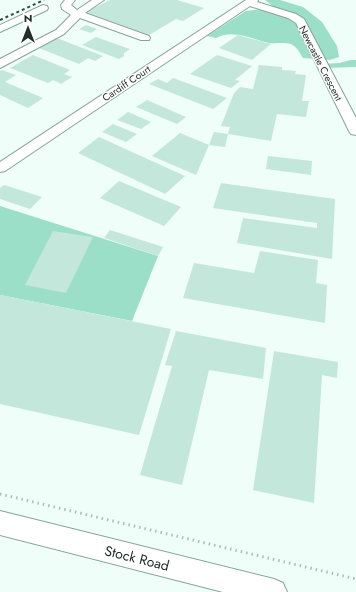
<svg xmlns="http://www.w3.org/2000/svg" width="356" height="592" viewBox="0 0 356 592" font-family="Jost,sans-serif">
	<style>
		.green { fill: #9bdfc8 }
		.building { fill: #c3e7da }
		.lines { fill: none; stroke-linecap: round; stroke-linejoin: round }
		.minor-casing { stroke: #84a69a; stroke-width: 2 }
		.path { stroke: #aebdb7; stroke-width: 3; stroke-dasharray: 1.5 4; stroke-linecap: butt }
		.minor { fill: #fff; fill-rule: evenodd }
		.rail { stroke: #394742; stroke-width: 2; stroke-dasharray: 3 3; stroke-linecap: butt }
		.labels { text-anchor: middle; stroke-width: 3; stroke-linejoin: round; paint-order: stroke }
		.far-street-label { font-size: 10px; fill: #212f2a; stroke: #fff }
		.near-street-label { font-size: 14px; fill: #212f2a; stroke: #fff }
	</style>
	<rect width="100%" height="100%" fill="#effef8"/>
	<g class="green">
		<path d="M 265,0 L 280,0 L 303,7 L 322,22 L 337,46 L 339,57 L 330,60 L 303,58 C 300,53 297,47 291,44 C 284,42 275,44 269,43 C 251,39 234,29 216,38 L 207,36 L 246,11 L 261,9 L 292,16 L 297,14 L 274,7 Z"/>
		<polygon points="351,60 356,60 356,67 324,68 322,64 339,63"/>
		<polygon points="0,206 158,256 132,321 0,295"/>
	</g>
	<g class="building">
		<polygon points="110,0 177,0 204,8 183,21 176,19 149,35 86,12"/>
		<polygon points="86,25 97,29 91,33 79,29"/>
		<polygon points="238,35 271,44 252,60 219,48"/>
		<polygon points="96,37 124,47 130,49 124,53 124,56 119,59 82,45"/>
		<polygon points="57,38 103,56 95,61 88,58 79,64 39,48"/>
		<polygon points="33,55 70,70 64,74 72,77 61,84 53,80 48,83 10,68"/>
		<polygon points="217,55 252,66 235,80 240,81 231,88 190,74"/>
		<polygon points="259,65 282,67 282,70 296,71 295,74 306,75 302,101 309,101 306,117 277,114 271,141 228,134 230,127 221,126 234,93 240,87 253,89"/>
		<polygon points="2,70 16,75 5,82 43,98 28,108 0,95 0,71"/>
		<polygon points="173,78 227,98 213,109 149,84 158,79 167,83"/>
		<polygon points="147,100 186,117 177,124 136,107"/>
		<polygon points="128,112 151,122 141,129 117,120"/>
		<polygon points="113,124 137,134 126,142 102,132"/>
		<polygon points="214,132 228,134 225,147 209,145"/>
		<polygon points="180,133 209,145 196,175 152,156"/>
		<polygon points="99,137 185,176 165,194 78,153"/>
		<polygon points="268,156 312,161 311,175 266,169"/>
		<polygon points="119,181 181,207 164,226 100,198"/>
		<polygon points="221,183 335,199 332,259 237,243 243,218 317,228 317,223 213,208"/>
		<polygon points="4,185 42,197 30,209 0,199 0,188"/>
		<polygon points="110,230 163,247 158,256 104,238"/>
		<polygon points="53,231 93,237 66,293 25,285"/>
		<polygon points="260,251 318,260 316,283 327,285 325,323 183,298 194,263 254,273"/>
		<polygon points="0,295 171,329 139,435 0,404"/>
		<polygon points="176,331 266,348 263,379 209,370 182,485 140,475 172,366 165,365"/>
		<polygon points="274,351 338,362 337,378 322,375 314,503 253,490"/>
	</g>
	<g class="lines">
		<g class="minor-casing">
			<g id="minor">
				<polygon points="65,0 75,0 71,5 77,10 92,0 104,0 85,13 149,36 150,38 149,40 141,40 80,18 64,34 0,68 0,59 56,30 71,15 62,9 61,5"/>
				<polygon points="246,0 258,0 257,2 296,14 304,19 356,118 356,135 351,134 349,131 296,23 288,18 250,6 5,171 0,172 0,162"/>
				<polygon points="43,5 47,6 48,8 47,10 0,32 0,25"/>
				<polygon points="0,511 274,579 283,583 287,592 223,592 0,535"/>
			</g>
		</g>
		<polyline class="path" points="0,494 356,579"/>
		<use href="#minor" class="minor"/>
		<polyline class="rail" points="0,20 44,0"/>
	</g>
	<g class="labels">
		<g class="far-street-label">
			<text transform="translate(321 63) rotate(63)" y="4">Newcastle Crescent</text>
			<text transform="translate(126 83) rotate(-34)" y="4">Cardiff Court</text>
		</g>
		<g class="near-street-label">
			<text transform="translate(137 558) rotate(14)" y="5">Stock Road</text>
		</g>
	</g>
	<g transform="translate(28 28)" stroke="#ffffff" stroke-width="3" paint-order="stroke">
	<path d="M0-3L7 15L0 10L-7 15Z" fill="#212f2a"/>
	<text y="-6" font-size="11" font-weight="bold" text-anchor="middle" fill="#212f2a">N</text>
	</g>
</svg>
